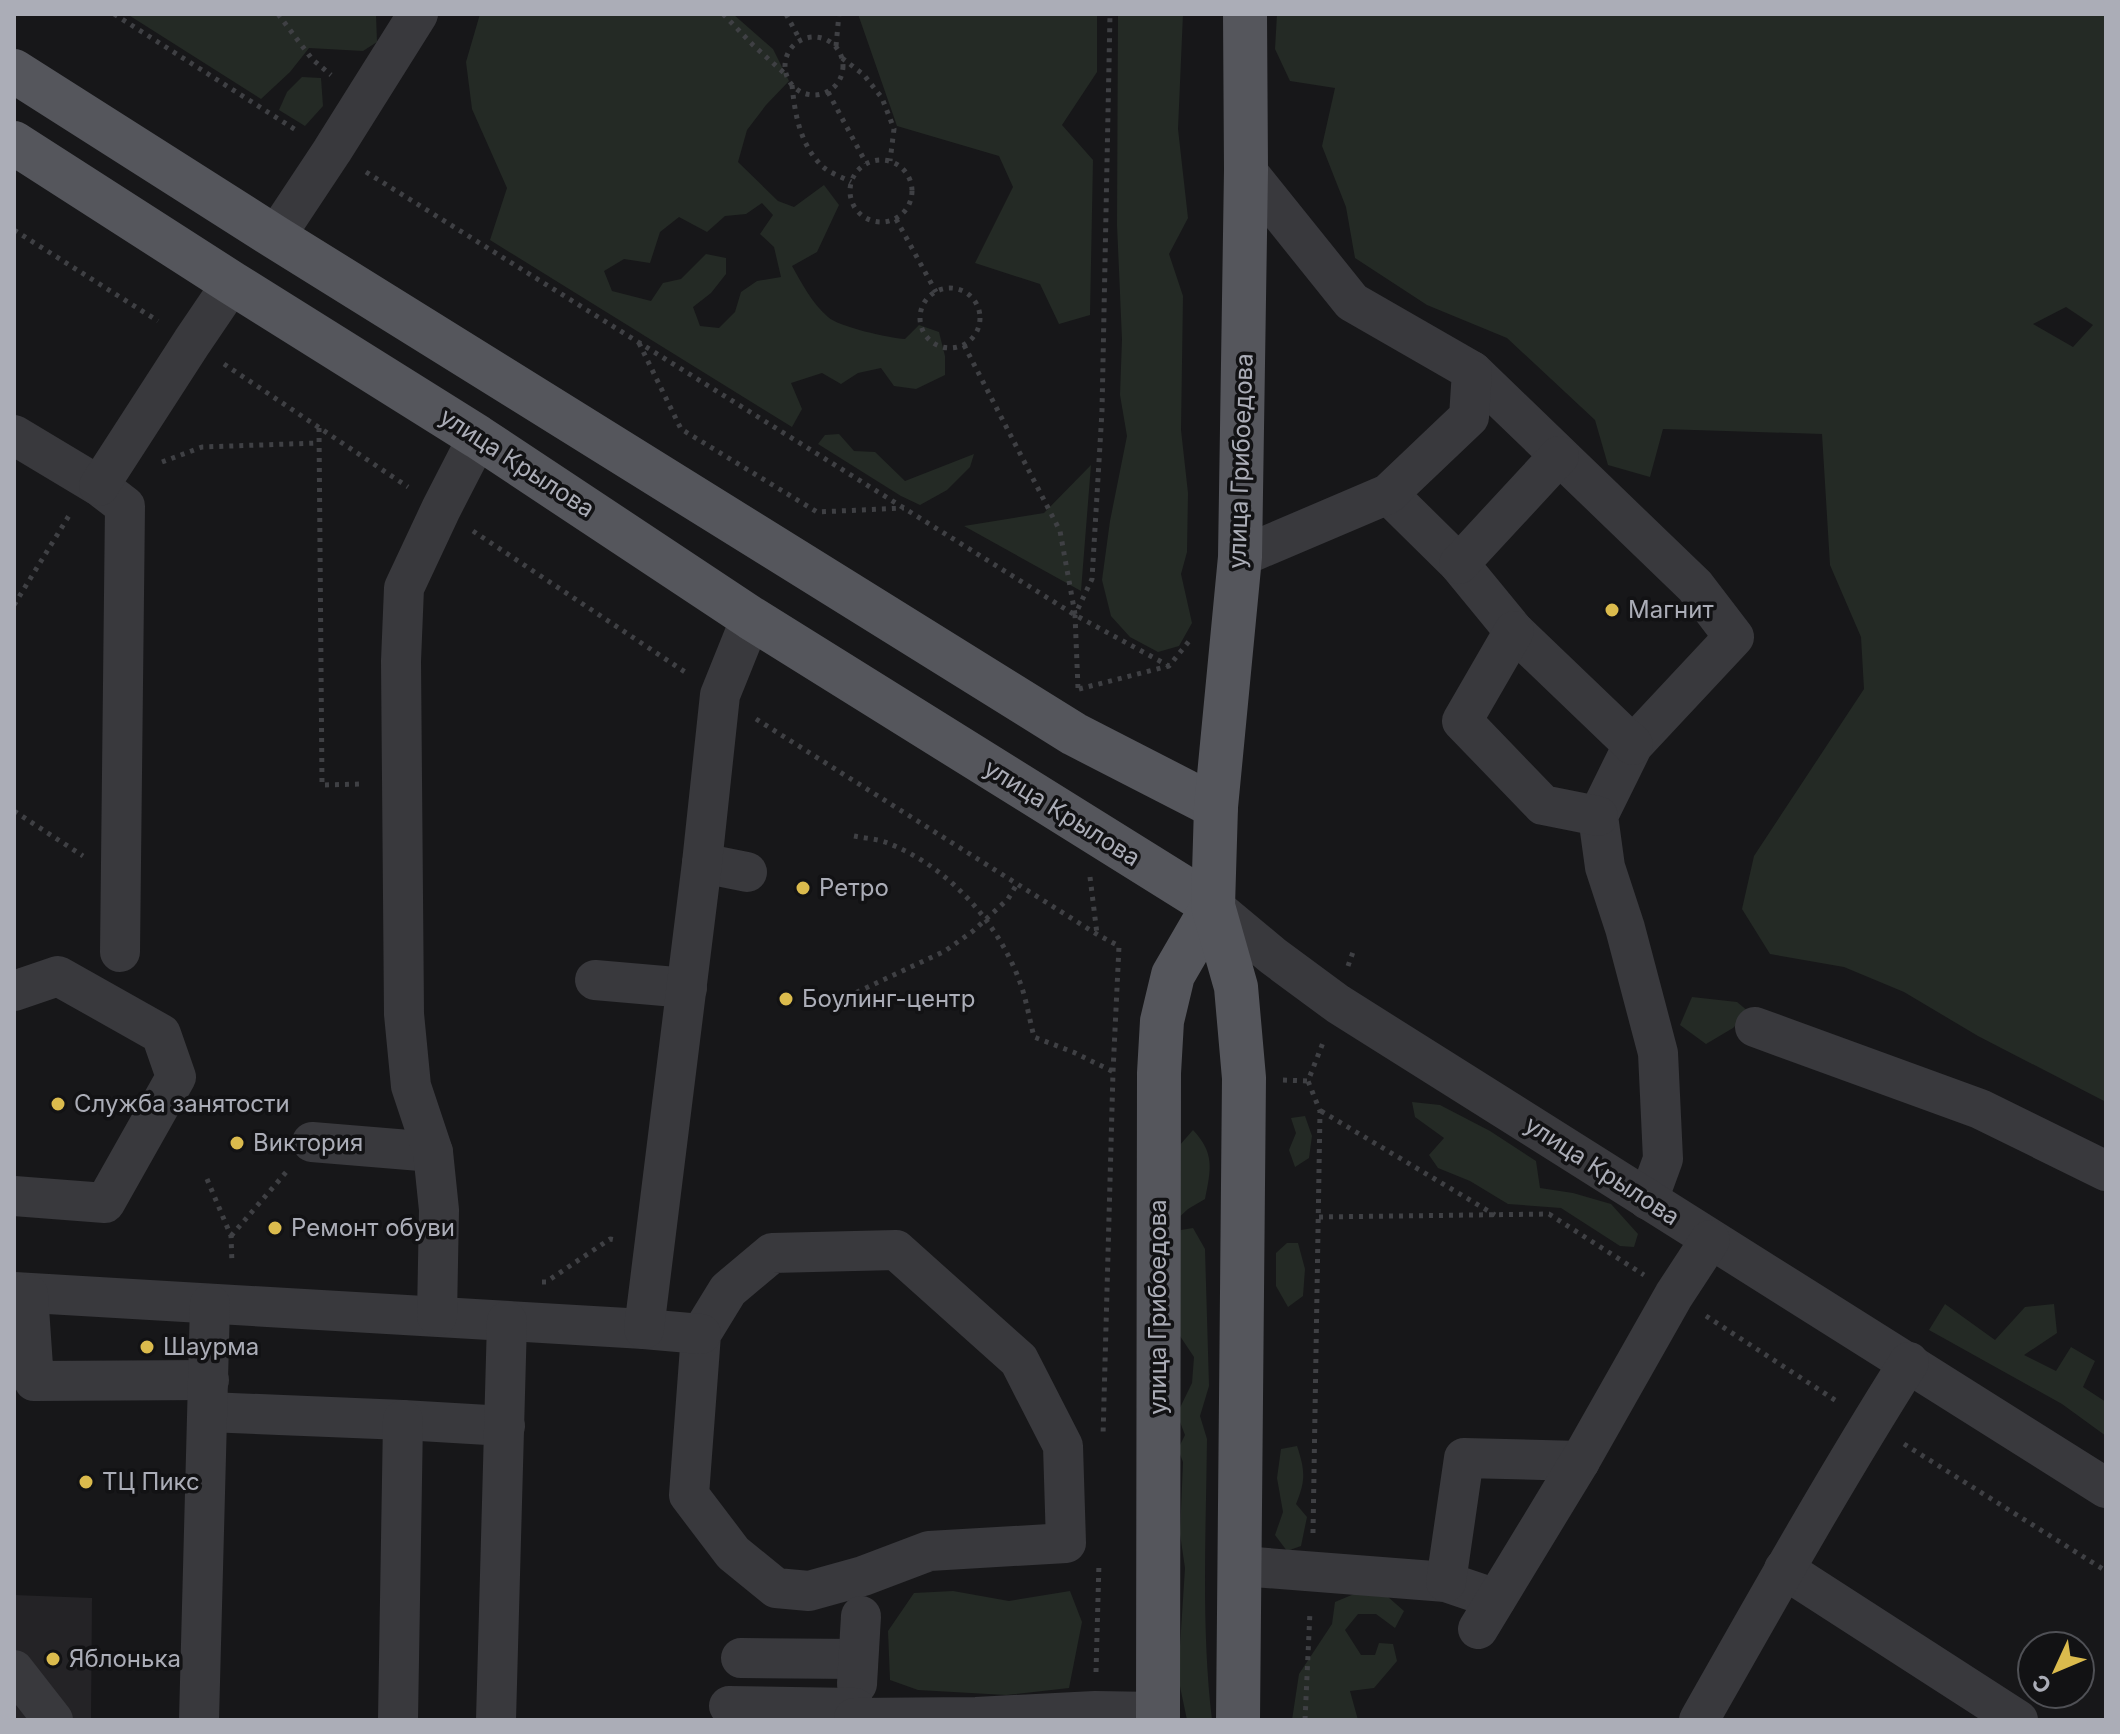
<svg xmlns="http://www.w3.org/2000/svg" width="2120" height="1734" viewBox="0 0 2120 1734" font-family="Inter,sans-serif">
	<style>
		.built { fill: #242326 }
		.green { fill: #242a25; fill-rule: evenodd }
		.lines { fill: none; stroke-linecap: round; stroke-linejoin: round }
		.path { stroke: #3f4044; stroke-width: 5; stroke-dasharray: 4 6; stroke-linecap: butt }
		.minor { stroke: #39393d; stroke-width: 40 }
		.major { stroke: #55565c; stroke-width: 44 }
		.poi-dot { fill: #dbbb4d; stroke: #121214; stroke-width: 3 }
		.labels { text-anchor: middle; stroke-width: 7; stroke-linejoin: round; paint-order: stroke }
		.street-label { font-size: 24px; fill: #abadb7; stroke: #121214 }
		.poi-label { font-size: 24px; fill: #abadb7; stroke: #121214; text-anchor: start }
	</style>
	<rect width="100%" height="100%" fill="#171719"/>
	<polygon class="built" points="14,1595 92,1598 91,1720 14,1720"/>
	<g class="green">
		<polygon points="127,14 376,14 377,42 363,51 309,48 290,72 261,99"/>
		<path d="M 480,14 L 733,14 L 773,49 L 789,81 L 766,105 L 747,130 L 738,162 L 778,201 L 794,207 L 824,185 L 839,205 L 817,252 L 792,266 C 802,284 812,303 828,317 C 839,327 889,338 905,339 L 919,325 L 939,332 L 945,356 L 945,375 L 916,389 L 894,386 L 881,368 L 858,373 L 841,384 L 822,373 L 791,383 L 802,409 L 792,427 L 490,240 L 507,188 L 472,109 L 466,62 ZM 762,203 L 773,215 L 760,234 L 774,247 L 781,277 L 757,281 L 741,292 L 735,312 L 719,328 L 700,326 L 693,307 L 711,293 L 726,274 L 726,258 L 706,254 L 681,279 L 663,283 L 651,301 L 612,291 L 604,271 L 624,259 L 650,263 L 660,232 L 679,217 L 707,232 L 725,216 L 746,214 Z"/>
		<polygon points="858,14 1097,14 1097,72 1062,125 1093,160 1090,315 1059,324 1040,284 975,263 1013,187 999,156 897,126"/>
		<polygon points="1118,14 1183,14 1178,129 1188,218 1169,254 1183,296 1181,430 1188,493 1187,552 1181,574 1192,623 1179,646 1158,652 1130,637 1111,616 1102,580 1110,521 1127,436 1120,395 1122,339 1117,225"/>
		<path d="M 1277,14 L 2106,14 L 2106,1102 L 1978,1036 L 1904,992 L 1844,967 L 1770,954 L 1742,909 L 1754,856 L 1864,689 L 1861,637 L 1830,565 L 1822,434 L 1663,429 L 1650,477 L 1608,465 L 1595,420 L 1507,338 L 1427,305 L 1355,258 L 1346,207 L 1322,146 L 1335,88 L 1290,81 L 1275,49 ZM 2066,307 L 2093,325 L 2073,347 L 2033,324 Z"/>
		<polygon points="302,77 321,78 323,106 305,126 279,110 287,92"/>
		<polygon points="839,434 854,451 875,452 905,481 974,454 970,467 947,490 920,505 901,496 818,444 825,435"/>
		<polygon points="1091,465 1081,591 964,526 1044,513"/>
		<polygon points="1692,997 1737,1002 1749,1012 1733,1028 1706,1044 1680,1025"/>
		<polygon points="1412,1102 1440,1105 1490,1131 1536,1161 1540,1188 1573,1193 1611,1204 1638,1234 1634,1247 1620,1246 1561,1208 1508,1204 1470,1181 1438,1168 1429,1155 1444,1138 1415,1117"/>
		<polygon points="1305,1116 1312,1136 1309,1158 1295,1167 1289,1150 1296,1133 1291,1118"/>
		<path d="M 1193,1130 C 1215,1153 1211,1170 1205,1199 L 1188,1209 L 1175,1221 L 1179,1146 Z"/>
		<path d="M 1193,1228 L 1205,1249 L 1209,1386 L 1200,1416 L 1207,1439 C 1206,1532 1201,1627 1212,1720 L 1187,1720 L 1178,1677 L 1185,1568 L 1180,1534 L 1183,1462 L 1178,1449 L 1185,1435 L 1177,1414 L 1192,1383 L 1194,1357 L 1170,1321 L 1174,1259 L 1181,1230 Z"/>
		<polygon points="1287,1243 1298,1243 1305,1269 1303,1296 1288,1307 1276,1286 1276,1253"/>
		<polygon points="1945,1304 1995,1340 2025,1307 2054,1304 2057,1333 2024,1355 2056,1371 2071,1347 2095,1361 2083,1387 2106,1402 2106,1436 2062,1404 1929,1330"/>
		<path d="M 1297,1446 C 1305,1470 1306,1480 1296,1504 L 1307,1517 L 1301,1546 L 1287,1551 L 1275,1535 L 1283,1512 L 1277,1478 L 1281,1449 Z"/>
		<polygon points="953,1591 1009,1601 1070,1591 1082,1622 1069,1688 1006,1695 918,1690 890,1680 888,1631 914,1593"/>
		<polygon points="1354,1594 1388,1597 1404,1611 1395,1628 1376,1614 1358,1614 1345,1630 1361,1655 1375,1655 1379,1643 1393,1644 1397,1661 1374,1688 1350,1691 1358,1720 1292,1720 1299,1674 1332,1624 1335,1602"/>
	</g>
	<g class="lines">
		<g class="path">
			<polyline points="114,14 299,132"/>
			<polyline points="278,14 312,59 331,75"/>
			<polyline points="723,14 753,45 784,73"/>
			<polyline points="786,14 800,40"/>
			<circle cx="814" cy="66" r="29"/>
			<polyline points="836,46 839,14"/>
			<polyline points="842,58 864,75 882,98 894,129 890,161"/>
			<path d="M 792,85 C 795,115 800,145 823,167 C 830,173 842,177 851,182"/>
			<polyline points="828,92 866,163"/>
			<circle cx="881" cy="191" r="31"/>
			<polyline points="366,172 1075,615 1169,666"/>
			<polyline points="896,219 936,292"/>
			<polyline points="14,230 158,321"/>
			<circle cx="950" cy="318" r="30"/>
			<polyline points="639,343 681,429 817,512 904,508"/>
			<polyline points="964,345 1060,531 1075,614"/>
			<polyline points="224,364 408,487"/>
			<polyline points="319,428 322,785 363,784"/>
			<polyline points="162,462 202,447 318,443"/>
			<polyline points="473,531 688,674"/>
			<polyline points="14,605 70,514"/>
			<polyline points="1078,688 1075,615 1092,579 1102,411 1110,14"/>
			<polyline points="1079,689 1169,666 1190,640"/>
			<polyline points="756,719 1098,935 1119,946 1113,1072 1103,1436"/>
			<polyline points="14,811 83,856"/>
			<path d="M 854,836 C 864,838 876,839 885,842 C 949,866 1001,925 1022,988 C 1027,1004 1030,1021 1034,1037 L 1073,1052 L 1114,1072"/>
			<polyline points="1090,877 1097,934"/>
			<polyline points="1348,966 1353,952"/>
			<polyline points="841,1005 851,995 945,951 973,931 1008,899 1017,884"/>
			<polyline points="1283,1080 1308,1081"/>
			<polyline points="1321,1111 1495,1215"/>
			<polyline points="207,1179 231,1236 232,1264"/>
			<polyline points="1319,1217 1549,1214 1644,1275"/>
			<polyline points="231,1236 288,1170"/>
			<polyline points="542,1282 546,1282 610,1239 615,1240"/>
			<polyline points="1706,1316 1838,1402"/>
			<polyline points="1904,1444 2106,1571"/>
			<polyline points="1313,1533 1320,1111 1308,1081 1324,1040"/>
			<polyline points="1096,1672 1099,1562"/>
			<polyline points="1305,1720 1310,1611"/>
		</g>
		<g class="minor">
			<polyline points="275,237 332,151 418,14"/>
			<polyline points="1472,371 1695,586 1734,637 1633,745 1598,816 1605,867 1625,928 1658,1053 1663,1159 1648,1200"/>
			<polyline points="14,435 99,486 125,506 120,952"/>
			<polyline points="99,486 192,342 232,283"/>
			<polyline points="1388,494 1459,564 1514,631 1633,745"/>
			<polyline points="1240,557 1388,494 1469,417 1472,371 1352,302 1246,170"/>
			<polyline points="1459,564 1559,456"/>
			<polyline points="1514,631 1462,721 1543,805 1598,816"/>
			<polyline points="702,863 747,872"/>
			<polyline points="1213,906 1273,956 1338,1004 2106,1488"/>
			<polyline points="595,980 687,988"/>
			<polyline points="14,991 58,976 161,1034 176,1077 105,1203 14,1196"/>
			<polyline points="1755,1027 1980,1109 2106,1171"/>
			<polyline points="312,1142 433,1152"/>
			<polygon points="896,1250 1019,1360 1063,1446 1066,1543 929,1551 863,1576 809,1591 776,1588 733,1553 689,1495 701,1334 728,1290 772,1253"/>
			<polyline points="14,1292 644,1329 701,1334"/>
			<polyline points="28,1294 34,1381 209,1380"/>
			<polyline points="437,1316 439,1210 433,1152 411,1086 404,1014 401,661 404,588 441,509 478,437"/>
			<polyline points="644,1329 702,863 720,695 751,618"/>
			<polyline points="208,1412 403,1420 505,1426"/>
			<polyline points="1241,1566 1446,1582 1496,1599"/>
			<polyline points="1784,1569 2018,1720"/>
			<polyline points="1446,1582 1464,1458 1580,1461"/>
			<polyline points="1478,1629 1580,1461 1674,1295 1710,1240"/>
			<polyline points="741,1658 858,1659"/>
			<polyline points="14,1670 53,1720"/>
			<polyline points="857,1684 861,1616"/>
			<polyline points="729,1706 855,1708"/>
			<polyline points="854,1718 976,1717 1095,1711 1157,1712"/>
			<polyline points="199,1720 210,1304"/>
			<polyline points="398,1720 403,1420"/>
			<polyline points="496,1720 507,1321"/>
			<path d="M 1699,1720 C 1767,1600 1835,1479 1909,1362"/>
		</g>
		<g class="major">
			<polyline points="14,71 275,237 1074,734 1216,807"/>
			<polyline points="14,143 232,283 478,437 751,618 1213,906"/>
			<polyline points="1158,1720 1159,1073 1162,1021 1173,975 1213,906"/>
			<polyline points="1238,1720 1244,1078 1236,987 1213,906 1216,807 1240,557 1246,170 1245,14"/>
		</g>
	</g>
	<g class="poi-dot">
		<circle cx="1612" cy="610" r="8"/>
		<circle cx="803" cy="888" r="8"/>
		<circle cx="786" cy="999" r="8"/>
		<circle cx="58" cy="1104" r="8"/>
		<circle cx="237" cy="1143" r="8"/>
		<circle cx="275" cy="1228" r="8"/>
		<circle cx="147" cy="1347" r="8"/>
		<circle cx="86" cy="1482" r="8"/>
		<circle cx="53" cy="1659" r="8"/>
	</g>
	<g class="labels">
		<g class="street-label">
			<text transform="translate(1241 461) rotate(-88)" y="8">улица Грибоедова</text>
			<text transform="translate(517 463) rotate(33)" y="8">улица Крылова</text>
			<text transform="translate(1062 813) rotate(32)" y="8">улица Крылова</text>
			<text transform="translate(1602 1171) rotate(33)" y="8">улица Крылова</text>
			<text transform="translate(1158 1307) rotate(-90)" y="8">улица Грибоедова</text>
		</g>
		<g class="poi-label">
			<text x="1628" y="618">Магнит</text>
			<text x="819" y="896">Ретро</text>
			<text x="802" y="1007">Боулинг-центр</text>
			<text x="74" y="1112">Служба занятости</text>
			<text x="253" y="1151">Виктория</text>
			<text x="291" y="1236">Ремонт обуви</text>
			<text x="163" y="1355">Шаурма</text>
			<text x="102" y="1490">ТЦ Пикс</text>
			<text x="69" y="1667">Яблонька</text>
		</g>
	</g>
	<rect width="2120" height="1734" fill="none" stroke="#abadb7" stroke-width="32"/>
	<g transform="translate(2056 1670) rotate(226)"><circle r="38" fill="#121214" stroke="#4f5055" stroke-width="2"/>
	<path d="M0-6L14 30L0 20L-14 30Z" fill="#dbbb4d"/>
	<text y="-12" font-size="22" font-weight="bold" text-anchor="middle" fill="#abadb7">С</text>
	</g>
</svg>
